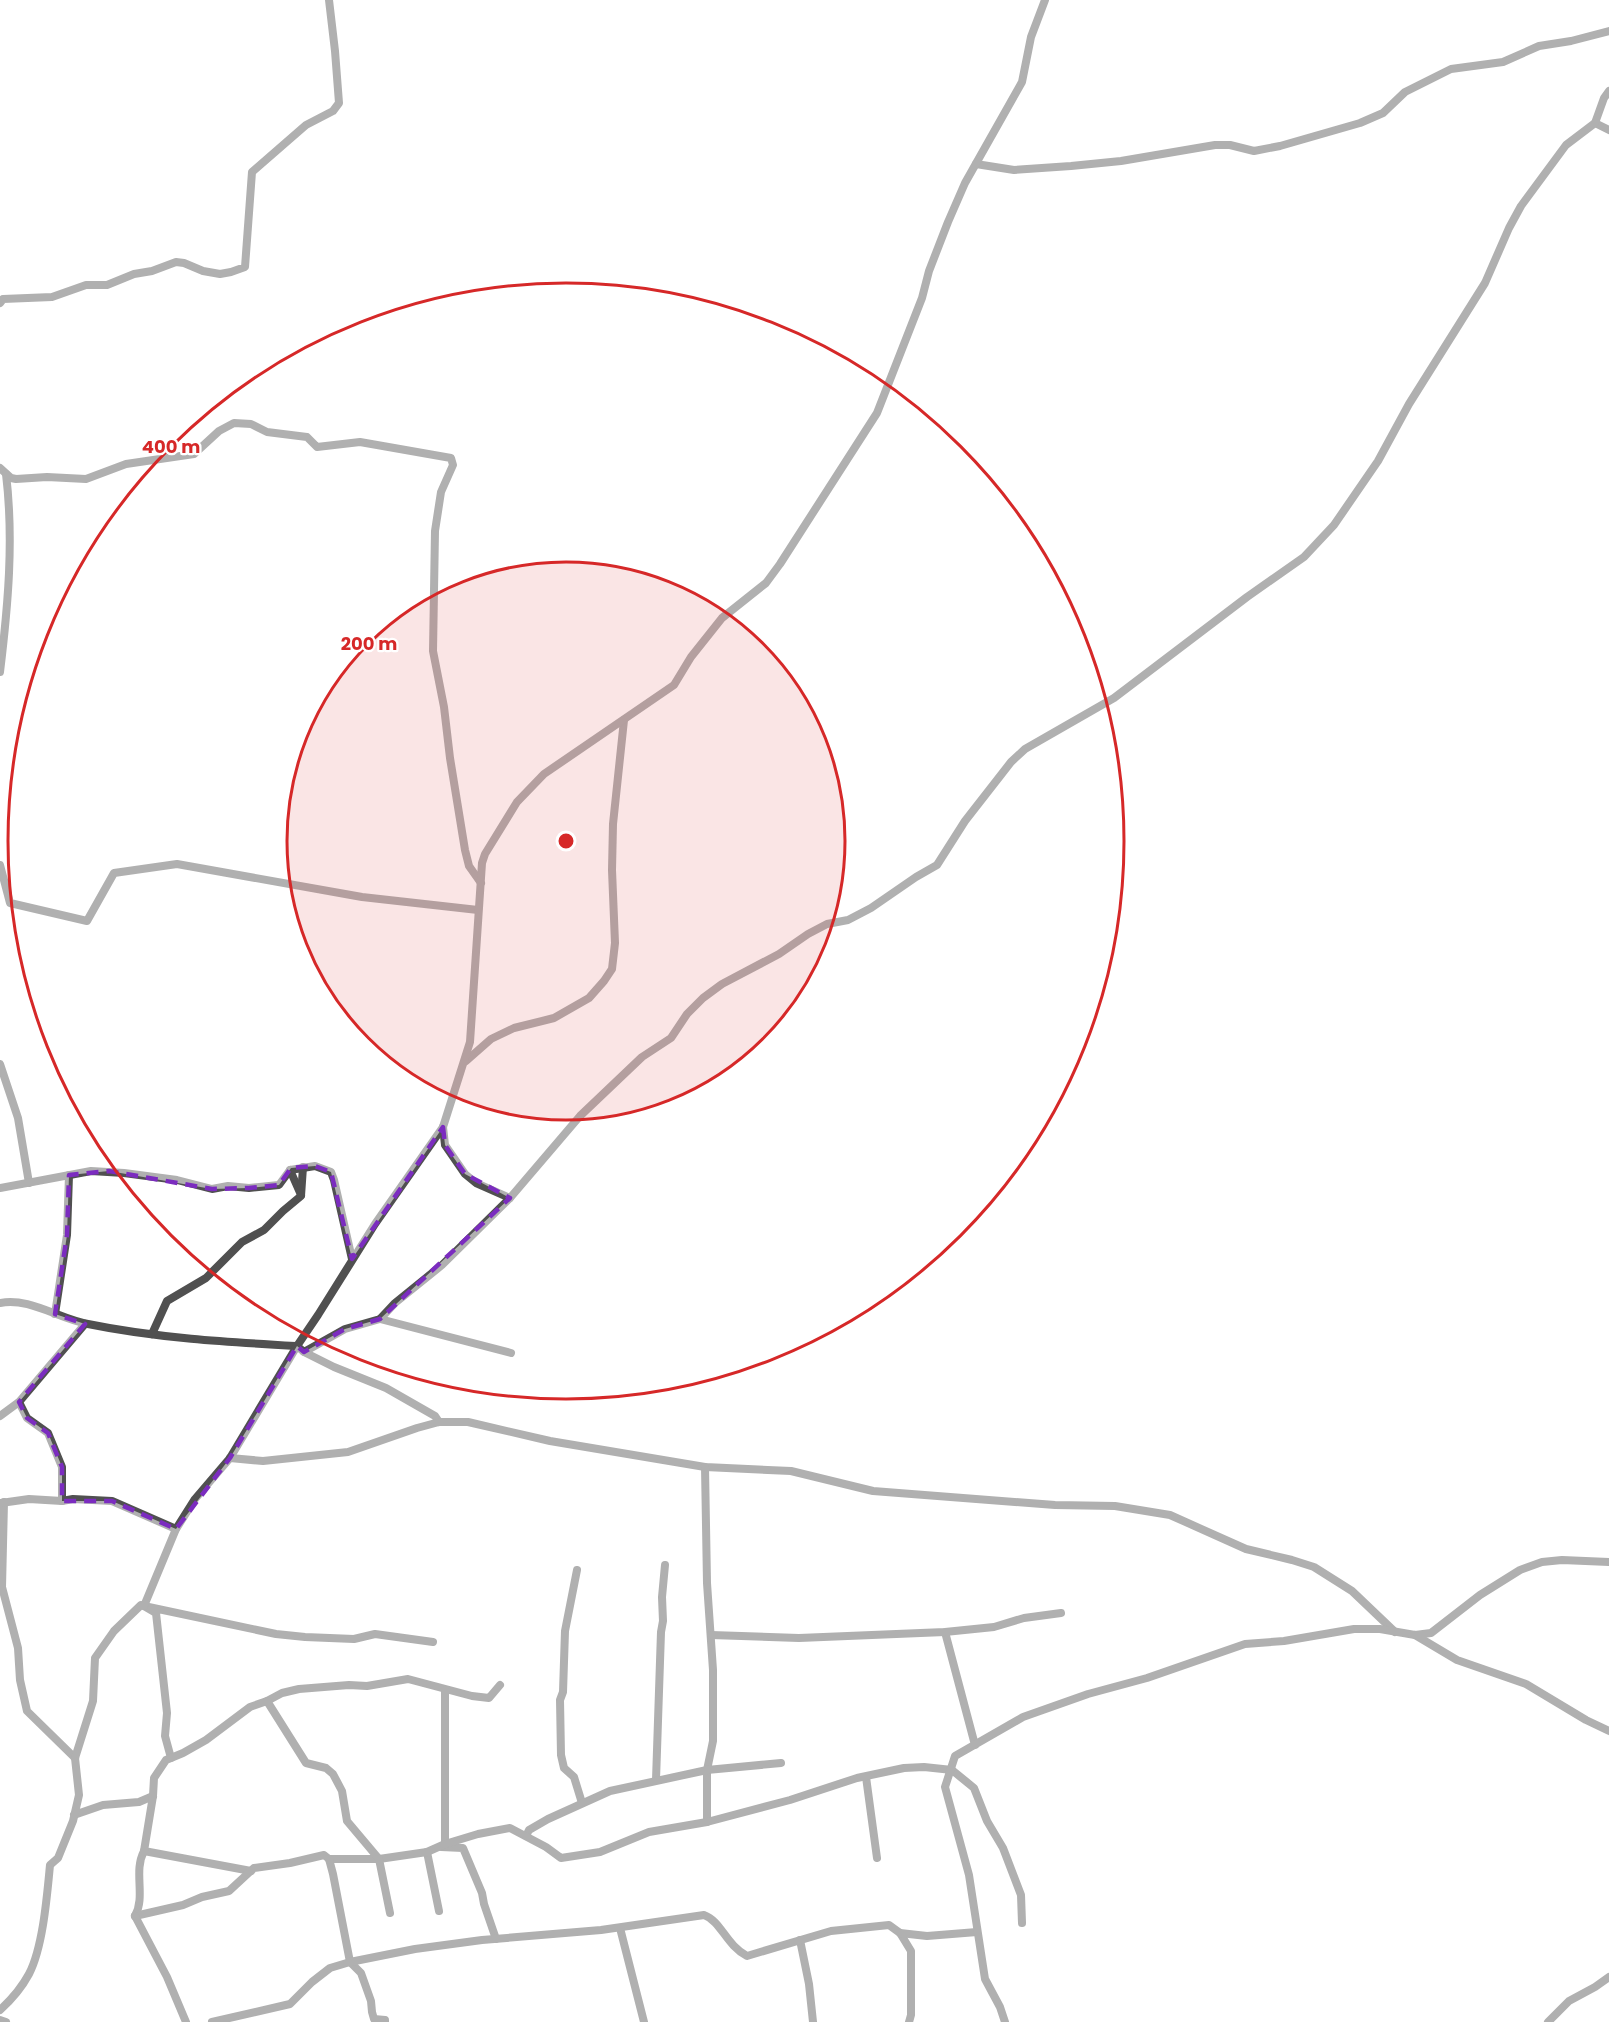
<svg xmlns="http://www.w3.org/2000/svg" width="1609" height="2022" viewBox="0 0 1609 2022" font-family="Poppins,sans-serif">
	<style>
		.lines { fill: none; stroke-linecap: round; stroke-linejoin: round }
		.minor { stroke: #505050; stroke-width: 8 }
		.marked { fill: none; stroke: #7b2cbf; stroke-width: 4.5; stroke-dasharray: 12 8; stroke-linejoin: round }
		.ring { fill: none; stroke: #d62828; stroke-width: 3 }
		.centre { fill: #d62828; stroke: #fff; stroke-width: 3 }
		.ring-label { font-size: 18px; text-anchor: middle; font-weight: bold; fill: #d62828; stroke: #fff; stroke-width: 4.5; stroke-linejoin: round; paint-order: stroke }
	</style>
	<rect width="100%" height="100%" fill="#fff"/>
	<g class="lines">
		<g class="minor">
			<polyline points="1595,123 1609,130"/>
			<polyline points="976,164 1014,170 1071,166 1121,161 1215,145 1230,145 1254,151 1280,146 1360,123 1383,113 1405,92 1451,69 1503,62 1539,46 1571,41 1609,31"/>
			<polyline points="0,303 3,299 52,297 86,285 107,285 134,274 152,271 176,262 184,263 203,271 220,274 231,272 245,267 252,172 306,125 333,111 339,103 335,51 329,0"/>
			<polyline points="0,468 11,478 16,479 47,477 86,479 126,464 194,454 219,431 234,423 251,424 267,432 307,437 317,447 360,442 451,458 453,465 441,492 435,531 433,651 444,707 450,758 465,850 469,866 481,883"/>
			<path d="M 0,672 C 8,606 14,540 6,474"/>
			<polyline points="0,865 10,903 87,921 114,873 177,864 362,897 478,910"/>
			<polyline points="466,1061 491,1039 514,1028 554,1018 589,998 604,981 612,969 615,943 612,870 613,824 624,720"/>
			<polyline points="0,1064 18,1118 29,1183"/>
			<polyline points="443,1127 445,1145 465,1174 476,1183 510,1198"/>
			<polyline points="290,1170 301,1195"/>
			<polyline points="0,1188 91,1171 124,1173 177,1180 212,1189 228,1186 249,1188 279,1185 290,1170 315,1166 331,1172 334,1180 352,1259"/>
			<path d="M 0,1303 C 29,1297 59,1319 88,1324 C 156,1338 227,1342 297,1346 L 304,1352 L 345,1329 L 380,1319 L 395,1303 L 442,1265 L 510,1198 L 580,1116 L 642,1057 L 671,1038 L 687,1014 L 703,998 L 722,984 L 779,954 L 808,934 L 827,924 L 848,920 L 871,908 L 916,877 L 937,865 L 965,821 L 1011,762 L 1025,749 L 1114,698 L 1247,597 L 1304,557 L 1334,525 L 1378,461 L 1409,404 L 1485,283 L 1509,228 L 1521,206 L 1566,145 L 1595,123 L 1604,98 L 1609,91"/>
			<polyline points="55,1314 67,1235 69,1175"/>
			<polyline points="380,1319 511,1353"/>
			<polyline points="152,1334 167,1301 206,1278 242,1242 264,1230 283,1211 301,1196 303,1167"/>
			<polyline points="304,1352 334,1367 386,1388 435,1416 439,1422"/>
			<polyline points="19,1402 27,1418 48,1433 62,1467 62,1501 73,1499 112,1501 176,1529"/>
			<polyline points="0,1416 19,1402 85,1324"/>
			<polyline points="230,1458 263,1461 348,1452 417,1428 439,1422 468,1422 550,1441 705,1467 791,1471 873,1491 1055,1505 1115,1506 1170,1515 1246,1549 1292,1560 1314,1567 1352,1591 1395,1632"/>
			<polyline points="705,1467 707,1583 713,1670 713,1741 707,1770 707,1822"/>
			<polyline points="4,1502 2,1587 18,1648 20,1680 27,1711 75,1758"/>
			<polyline points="1,1503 29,1499 62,1501"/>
			<polyline points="577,1570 565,1631 563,1692 560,1700 561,1755 564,1768 574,1777 582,1803"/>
			<polyline points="945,1632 975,1745"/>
			<polyline points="711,1635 799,1638 945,1632 994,1627 1024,1618 1061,1613"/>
			<polyline points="1415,1635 1457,1660 1526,1684 1586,1720 1609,1731"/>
			<polyline points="267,1701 282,1693 299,1689 349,1685 367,1686 408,1679 472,1696 489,1698 500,1685"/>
			<polyline points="171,1758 165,1736 167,1713 156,1613 144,1606 276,1634 305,1637 354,1639 375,1634 433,1642"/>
			<polyline points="866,1777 877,1858"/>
			<polyline points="656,1780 661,1632 663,1621 662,1597 665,1565"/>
			<polyline points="74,1815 103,1805 139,1802 153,1796"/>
			<polyline points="526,1836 529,1830 548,1819 610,1791 707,1770 781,1763"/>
			<polyline points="445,1844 445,1690"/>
			<polyline points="441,1847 463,1848 482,1893 484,1904 496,1939"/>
			<polyline points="144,1851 251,1871"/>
			<polyline points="427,1852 439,1911"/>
			<polyline points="329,1859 379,1859 427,1852 445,1844 478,1834 510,1828 546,1847 561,1858 600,1852 649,1832 707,1822 790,1800 857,1778 904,1768 924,1767 952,1770 974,1788 987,1821 1003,1848 1021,1895 1022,1923"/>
			<path d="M 135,1916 C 146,1896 133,1872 144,1851 L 153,1796 L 154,1778 L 166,1760 L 183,1753 L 206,1740 L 250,1707 L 267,1701 L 306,1763 L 326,1768 L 333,1774 L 342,1791 L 347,1821 L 379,1859 L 390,1913"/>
			<polyline points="135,1916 183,1905 202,1897 229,1891 254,1868 290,1863 324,1855 329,1859 333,1874 350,1962 361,1973 371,2001 372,2012 374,2019 385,2020 385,2022"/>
			<polyline points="135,1916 167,1977 186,2022"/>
			<polyline points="620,1928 644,2022"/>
			<polyline points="900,1933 911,1951 911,2015 909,2022"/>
			<polyline points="800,1940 809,1984 813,2022"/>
			<path d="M 0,2010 C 11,2000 22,1987 29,1974 C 43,1947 47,1896 50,1865 L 58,1858 L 73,1821 L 79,1795 L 75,1758 L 93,1701 L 95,1658 L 114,1631 L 141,1605 L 144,1606 L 176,1529 L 195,1499 L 230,1458 L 297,1346 L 318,1315 L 375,1224 L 443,1127 L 470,1042 L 482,863 L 485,854 L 517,802 L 544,774 L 674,685 L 691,657 L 722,618 L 766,583 L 780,564 L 877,413 L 922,298 L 929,271 L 948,222 L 965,183 L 1022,82 L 1031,37 L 1045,0"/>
			<polyline points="0,2020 6,2022"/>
			<path d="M 212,2022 L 290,2004 L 312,1982 L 330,1968 L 350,1962 L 415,1949 L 482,1940 L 601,1930 L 704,1915 C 721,1921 726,1945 747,1956 L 831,1931 L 889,1925 L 900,1933 L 927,1936 L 977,1932"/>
			<polyline points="1005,2022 1000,2007 985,1979 969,1875 945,1787 955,1756 1023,1717 1088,1694 1147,1678 1245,1644 1284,1641 1354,1629 1380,1629 1415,1635 1431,1633 1480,1595 1520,1570 1542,1562 1562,1560 1609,1562"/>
			<polyline points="1548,2022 1569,2001 1595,1987 1609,1977"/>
		</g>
	</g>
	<path d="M0 0H1609V2022H0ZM 443,1127 L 445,1145 L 465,1174 L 510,1198 L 380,1319 L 345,1329 L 304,1352 L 297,1346 L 230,1458 L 176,1529 L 112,1501 L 62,1501 L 62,1467 L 48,1433 L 27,1418 L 19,1402 L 85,1324 L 55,1314 L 67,1235 L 69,1175 L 109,1171 L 212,1189 L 249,1188 L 279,1185 L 291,1168 L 315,1166 L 331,1172 L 352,1259 Z" fill="#fff" fill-opacity=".55" fill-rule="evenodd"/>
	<path class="marked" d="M 443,1127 L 445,1145 L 465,1174 L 510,1198 L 380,1319 L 345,1329 L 304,1352 L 297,1346 L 230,1458 L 176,1529 L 112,1501 L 62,1501 L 62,1467 L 48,1433 L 27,1418 L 19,1402 L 85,1324 L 55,1314 L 67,1235 L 69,1175 L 109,1171 L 212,1189 L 249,1188 L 279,1185 L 291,1168 L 315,1166 L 331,1172 L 352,1259 Z"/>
	<circle cx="566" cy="841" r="279" fill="#d62828" fill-opacity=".12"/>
	<g class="ring">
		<circle cx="566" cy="841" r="279"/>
		<circle cx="566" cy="841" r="558"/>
	</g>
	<circle cx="566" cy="841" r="9" class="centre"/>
	<g class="ring-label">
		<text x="171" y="453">400 m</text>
		<text x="369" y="650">200 m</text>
	</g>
</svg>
